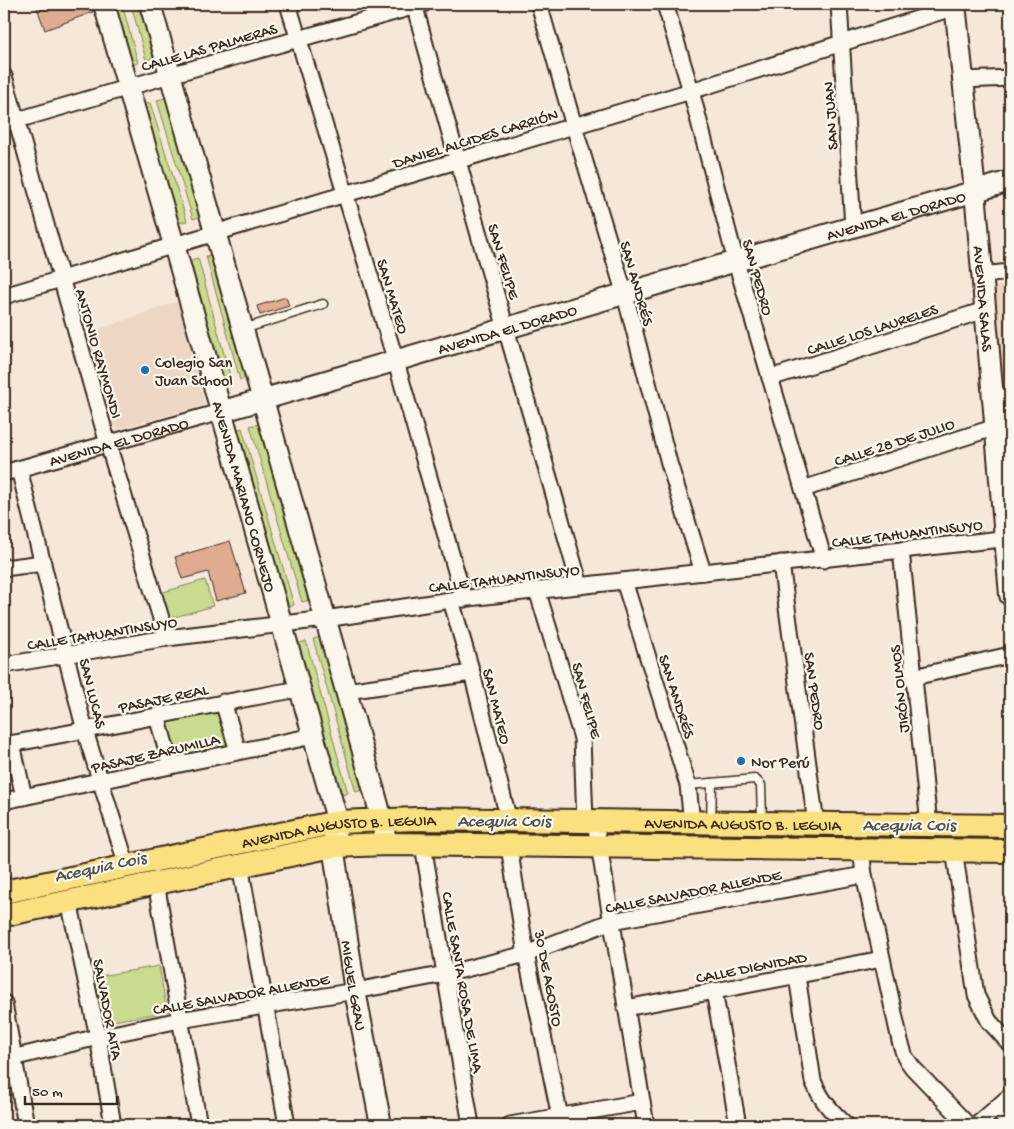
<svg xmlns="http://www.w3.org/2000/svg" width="1014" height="1129" viewBox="0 0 1014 1129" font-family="'Gochi Hand',sans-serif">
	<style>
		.built { fill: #eed6c4 }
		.green { fill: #c9db8f; stroke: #828256 }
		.building { fill: #dfac91; stroke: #3b2a1e }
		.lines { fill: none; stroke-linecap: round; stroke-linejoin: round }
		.lane-casing { stroke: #3b2a1e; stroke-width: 11 }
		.street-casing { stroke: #3b2a1e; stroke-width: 19 }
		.secondary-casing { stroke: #3b2a1e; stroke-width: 24 }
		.primary-casing { stroke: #3b2a1e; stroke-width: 26 }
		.lane { stroke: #fbf7ec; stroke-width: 8 }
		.street { stroke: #fbf7ec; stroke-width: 15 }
		.secondary { stroke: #fbf7ec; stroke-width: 20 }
		.primary { stroke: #fbe080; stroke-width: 22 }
		.poi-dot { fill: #1f6fb2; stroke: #fbf7ec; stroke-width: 2 }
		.labels { text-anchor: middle; stroke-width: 4.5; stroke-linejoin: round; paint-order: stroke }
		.street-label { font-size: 16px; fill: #3b2a1e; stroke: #fbf7ec }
		.poi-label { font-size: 16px; fill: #3b2a1e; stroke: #fbf7ec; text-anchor: start }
		.water-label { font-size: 18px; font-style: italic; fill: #505252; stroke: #fbf7ec }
	</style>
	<rect width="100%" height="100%" fill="#f5e8da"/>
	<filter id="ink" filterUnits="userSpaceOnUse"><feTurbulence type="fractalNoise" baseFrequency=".02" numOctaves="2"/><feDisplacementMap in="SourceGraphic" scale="10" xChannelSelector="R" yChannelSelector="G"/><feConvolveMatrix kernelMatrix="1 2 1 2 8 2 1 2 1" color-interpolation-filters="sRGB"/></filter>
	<g filter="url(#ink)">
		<g class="built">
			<polygon points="1010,285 1010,390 1000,392 987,287"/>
			<polygon points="178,301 205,405 118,429 109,423 83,335"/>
		</g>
		<g class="green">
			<polygon points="113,4 122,4 138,63 130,66"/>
			<polygon points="131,4 141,4 155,57 146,60"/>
			<polygon points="166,98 201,216 193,219 157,100"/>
			<polygon points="150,103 187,221 179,223 142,105"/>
			<polygon points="214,254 248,378 240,380 206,256"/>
			<polygon points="198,258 232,383 224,386 190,260"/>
			<polygon points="258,424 310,600 302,602 250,426"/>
			<polygon points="242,428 294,605 286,608 233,431"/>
			<polygon points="205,580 213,606 168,619 160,593"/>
			<polygon points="322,637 362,790 356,792 313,639"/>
			<polygon points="306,641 348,793 342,795 297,644"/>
			<polygon points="215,710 219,713 227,742 226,746 174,759 163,720"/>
			<polygon points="159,966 167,1012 101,1023 94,977"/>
		</g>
		<g class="building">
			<polygon points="49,4 90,4 93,12 45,30 37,8"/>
			<polygon points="286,297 289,306 260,315 257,306"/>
			<polygon points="230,541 246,593 216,601 208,572 182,579 175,557"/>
		</g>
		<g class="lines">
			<g class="lane-casing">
				<g id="lane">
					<polyline points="243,329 323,304"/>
					<polyline points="688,785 755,779 761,785 762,820"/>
					<polyline points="711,821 712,783"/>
				</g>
			</g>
			<g class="street-casing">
				<g id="street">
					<polyline points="288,4 396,362 464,599"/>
					<path d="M 414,4 C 467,198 525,392 580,586"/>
					<polyline points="539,4 574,126 625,295 669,463 703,572"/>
					<polyline points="665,4 691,91 736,262 824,560"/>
					<polyline points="839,4 853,227"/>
					<polyline points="4,76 108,444 167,638"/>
					<polyline points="964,80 1010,78"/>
					<polyline points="4,124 170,75 423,4"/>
					<polyline points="982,275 1010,272"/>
					<polyline points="4,296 691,91 955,7"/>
					<polyline points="770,378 985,310"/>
					<polyline points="993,398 1010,394"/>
					<polyline points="19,469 85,731 127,866"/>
					<path id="s1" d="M 4,473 L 220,412"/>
					<polyline points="803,489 996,427"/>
					<polyline points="901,550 929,825"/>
					<polyline points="781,563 816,824"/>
					<polyline points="4,568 43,563"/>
					<polyline points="624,581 688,785 692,823"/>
					<polyline points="537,590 582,738 585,822"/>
					<polyline points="451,600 472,673 509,821"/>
					<polyline points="4,665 167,638 325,619 451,600 1010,538"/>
					<polyline points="914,677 1010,655"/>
					<polyline points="346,691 472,673"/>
					<polyline points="223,702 238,751"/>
					<polyline points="157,716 171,766"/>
					<polyline points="12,744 24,797"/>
					<path d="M 4,745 C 103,728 201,706 299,689"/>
					<polyline points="4,801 313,736"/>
					<polyline points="595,822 646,1125"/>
					<polyline points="423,845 471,1125"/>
					<polyline points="509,846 526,954 560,1117"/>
					<polyline points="861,849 864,875 900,1041 905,1057 913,1068 968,1125"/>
					<polyline points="954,850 976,995 989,1021 1010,1044"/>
					<polyline points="240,865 287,1125"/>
					<polyline points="156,883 199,1125"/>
					<polyline points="69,901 98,1037 113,1125"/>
					<path d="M 797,976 L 813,1081 C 822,1101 830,1110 846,1125"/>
					<polyline points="714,991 738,1125"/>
					<polyline points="4,1003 26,1125"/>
					<polyline points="626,1008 882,959"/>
					<polyline points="4,1060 98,1037 180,1020 355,991 445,974 526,954 612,921 864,875"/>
					<polyline points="996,1108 1010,1125"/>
					<polyline points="510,1125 642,1102"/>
					<polyline points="977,1125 1010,1096"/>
				</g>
			</g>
			<g class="secondary-casing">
				<g id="secondary">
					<path id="s2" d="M 104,4 L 174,245 L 335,812 L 337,822 L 333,846 L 355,991 L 381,1125"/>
					<polyline points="150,4 346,691 378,805 385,836"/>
					<path id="s3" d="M 955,4 L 975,191 L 1010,595"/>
					<path id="s4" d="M 220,412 L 1010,181"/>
				</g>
			</g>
			<g class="primary-casing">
				<g id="primary">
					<path id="s5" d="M 4,892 L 337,822 L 417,819 L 1010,826"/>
					<polyline points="4,915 333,846 387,844 1010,851"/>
				</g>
			</g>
			<use href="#lane" class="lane"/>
			<use href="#street" class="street"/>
			<use href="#secondary" class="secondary"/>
			<use href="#primary" class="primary"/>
		</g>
	</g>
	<g class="poi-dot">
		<circle cx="145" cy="370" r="5"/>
		<circle cx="741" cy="761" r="5"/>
	</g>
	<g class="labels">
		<g class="street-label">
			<text transform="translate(209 46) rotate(-16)" y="6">CALLE LAS PALMERAS</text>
			<text transform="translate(829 116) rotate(-94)" y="6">SAN JUAN</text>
			<text transform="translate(475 137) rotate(-17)" y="6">DANIEL ALCIDES CARRIÓN</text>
			<text dy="6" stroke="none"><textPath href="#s4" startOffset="704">AVENIDA EL DORADO</textPath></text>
			<text transform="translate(505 261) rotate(73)" y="6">SAN FELIPE</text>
			<text transform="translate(759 277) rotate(74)" y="6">SAN PEDRO</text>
			<text transform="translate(638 283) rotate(74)" y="6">SAN ANDRÉS</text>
			<text transform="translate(394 296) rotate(73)" y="6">SAN MATEO</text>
			<text dy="6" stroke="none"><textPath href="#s3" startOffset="296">AVENIDA SALAS</textPath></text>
			<text transform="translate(872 328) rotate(-18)" y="6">CALLE LOS LAURELES</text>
			<text dy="6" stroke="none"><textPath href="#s4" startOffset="299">AVENIDA EL DORADO</textPath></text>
			<text transform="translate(100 353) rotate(74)" y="6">ANTONIO RAYMONDI</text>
			<text dy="6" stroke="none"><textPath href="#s1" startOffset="119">AVENIDA EL DORADO</textPath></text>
			<text transform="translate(894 441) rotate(-18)" y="6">CALLE 28 DE JULIO</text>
			<text dy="6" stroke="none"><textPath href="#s2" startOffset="512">AVENIDA MARIANO CORNEJO</textPath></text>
			<text transform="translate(907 532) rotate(-7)" y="6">CALLE TAHUANTINSUYO</text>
			<text transform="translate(504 577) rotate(-7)" y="6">CALLE TAHUANTINSUYO</text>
			<text transform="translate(102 632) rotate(-9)" y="6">CALLE TAHUANTINSUYO</text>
			<text transform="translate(898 689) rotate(-96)" y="6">JIRÓN OLMOS</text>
			<text transform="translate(816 691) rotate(82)" y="6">SAN PEDRO</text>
			<text transform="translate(94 693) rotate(76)" y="6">SAN LUCAS</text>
			<text transform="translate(678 696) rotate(72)" y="6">SAN ANDRÉS</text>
			<text transform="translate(163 697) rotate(-12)" y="6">PASAJE REAL</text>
			<text transform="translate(588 700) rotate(75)" y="6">SAN FELIPE</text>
			<text transform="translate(498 706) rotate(76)" y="6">SAN MATEO</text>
			<text transform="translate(155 752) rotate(-13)" y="6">PASAJE ZARUMILLA</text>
			<text dy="6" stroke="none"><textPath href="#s5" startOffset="746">AVENIDA AUGUSTO B. LEGUIA</textPath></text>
			<text dy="6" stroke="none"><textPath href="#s5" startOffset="341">AVENIDA AUGUSTO B. LEGUIA</textPath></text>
			<text transform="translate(693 890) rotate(-11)" y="6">CALLE SALVADOR ALLENDE</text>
			<text transform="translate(751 966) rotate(-11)" y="6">CALLE DIGNIDAD</text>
			<text transform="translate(550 978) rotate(79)" y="6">30 DE AGOSTO</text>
			<text transform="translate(464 982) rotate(80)" y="6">CALLE SANTA ROSA DE LIMA</text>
			<text dy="6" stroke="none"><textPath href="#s2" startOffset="1016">MIGUEL GRAU</textPath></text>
			<text transform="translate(241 993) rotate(-10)" y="6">CALLE SALVADOR ALLENDE</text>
			<text transform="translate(109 1009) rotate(79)" y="6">SALVADOR AITA</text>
		</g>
		<g class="poi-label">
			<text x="155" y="367">Colegio San<tspan x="155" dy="18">Juan School</tspan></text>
			<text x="751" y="767">Nor Perú</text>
		</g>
		<g class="water-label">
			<text x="504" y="826">Acequia Cois</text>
			<text x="909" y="830">Acequia Cois</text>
			<text transform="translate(100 866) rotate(-12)" y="6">Acequia Cois</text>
		</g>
	</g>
	<rect width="1014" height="1129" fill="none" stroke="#fbf7ec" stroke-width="20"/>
	<rect x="10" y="10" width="994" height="1109" fill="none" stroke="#3b2a1e" stroke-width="2" filter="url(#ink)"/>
	<path d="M25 1096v8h92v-8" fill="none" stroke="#3b2a1e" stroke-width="2.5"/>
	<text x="32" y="1096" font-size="15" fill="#3b2a1e" stroke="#fbf7ec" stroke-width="4" paint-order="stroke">50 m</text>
</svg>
